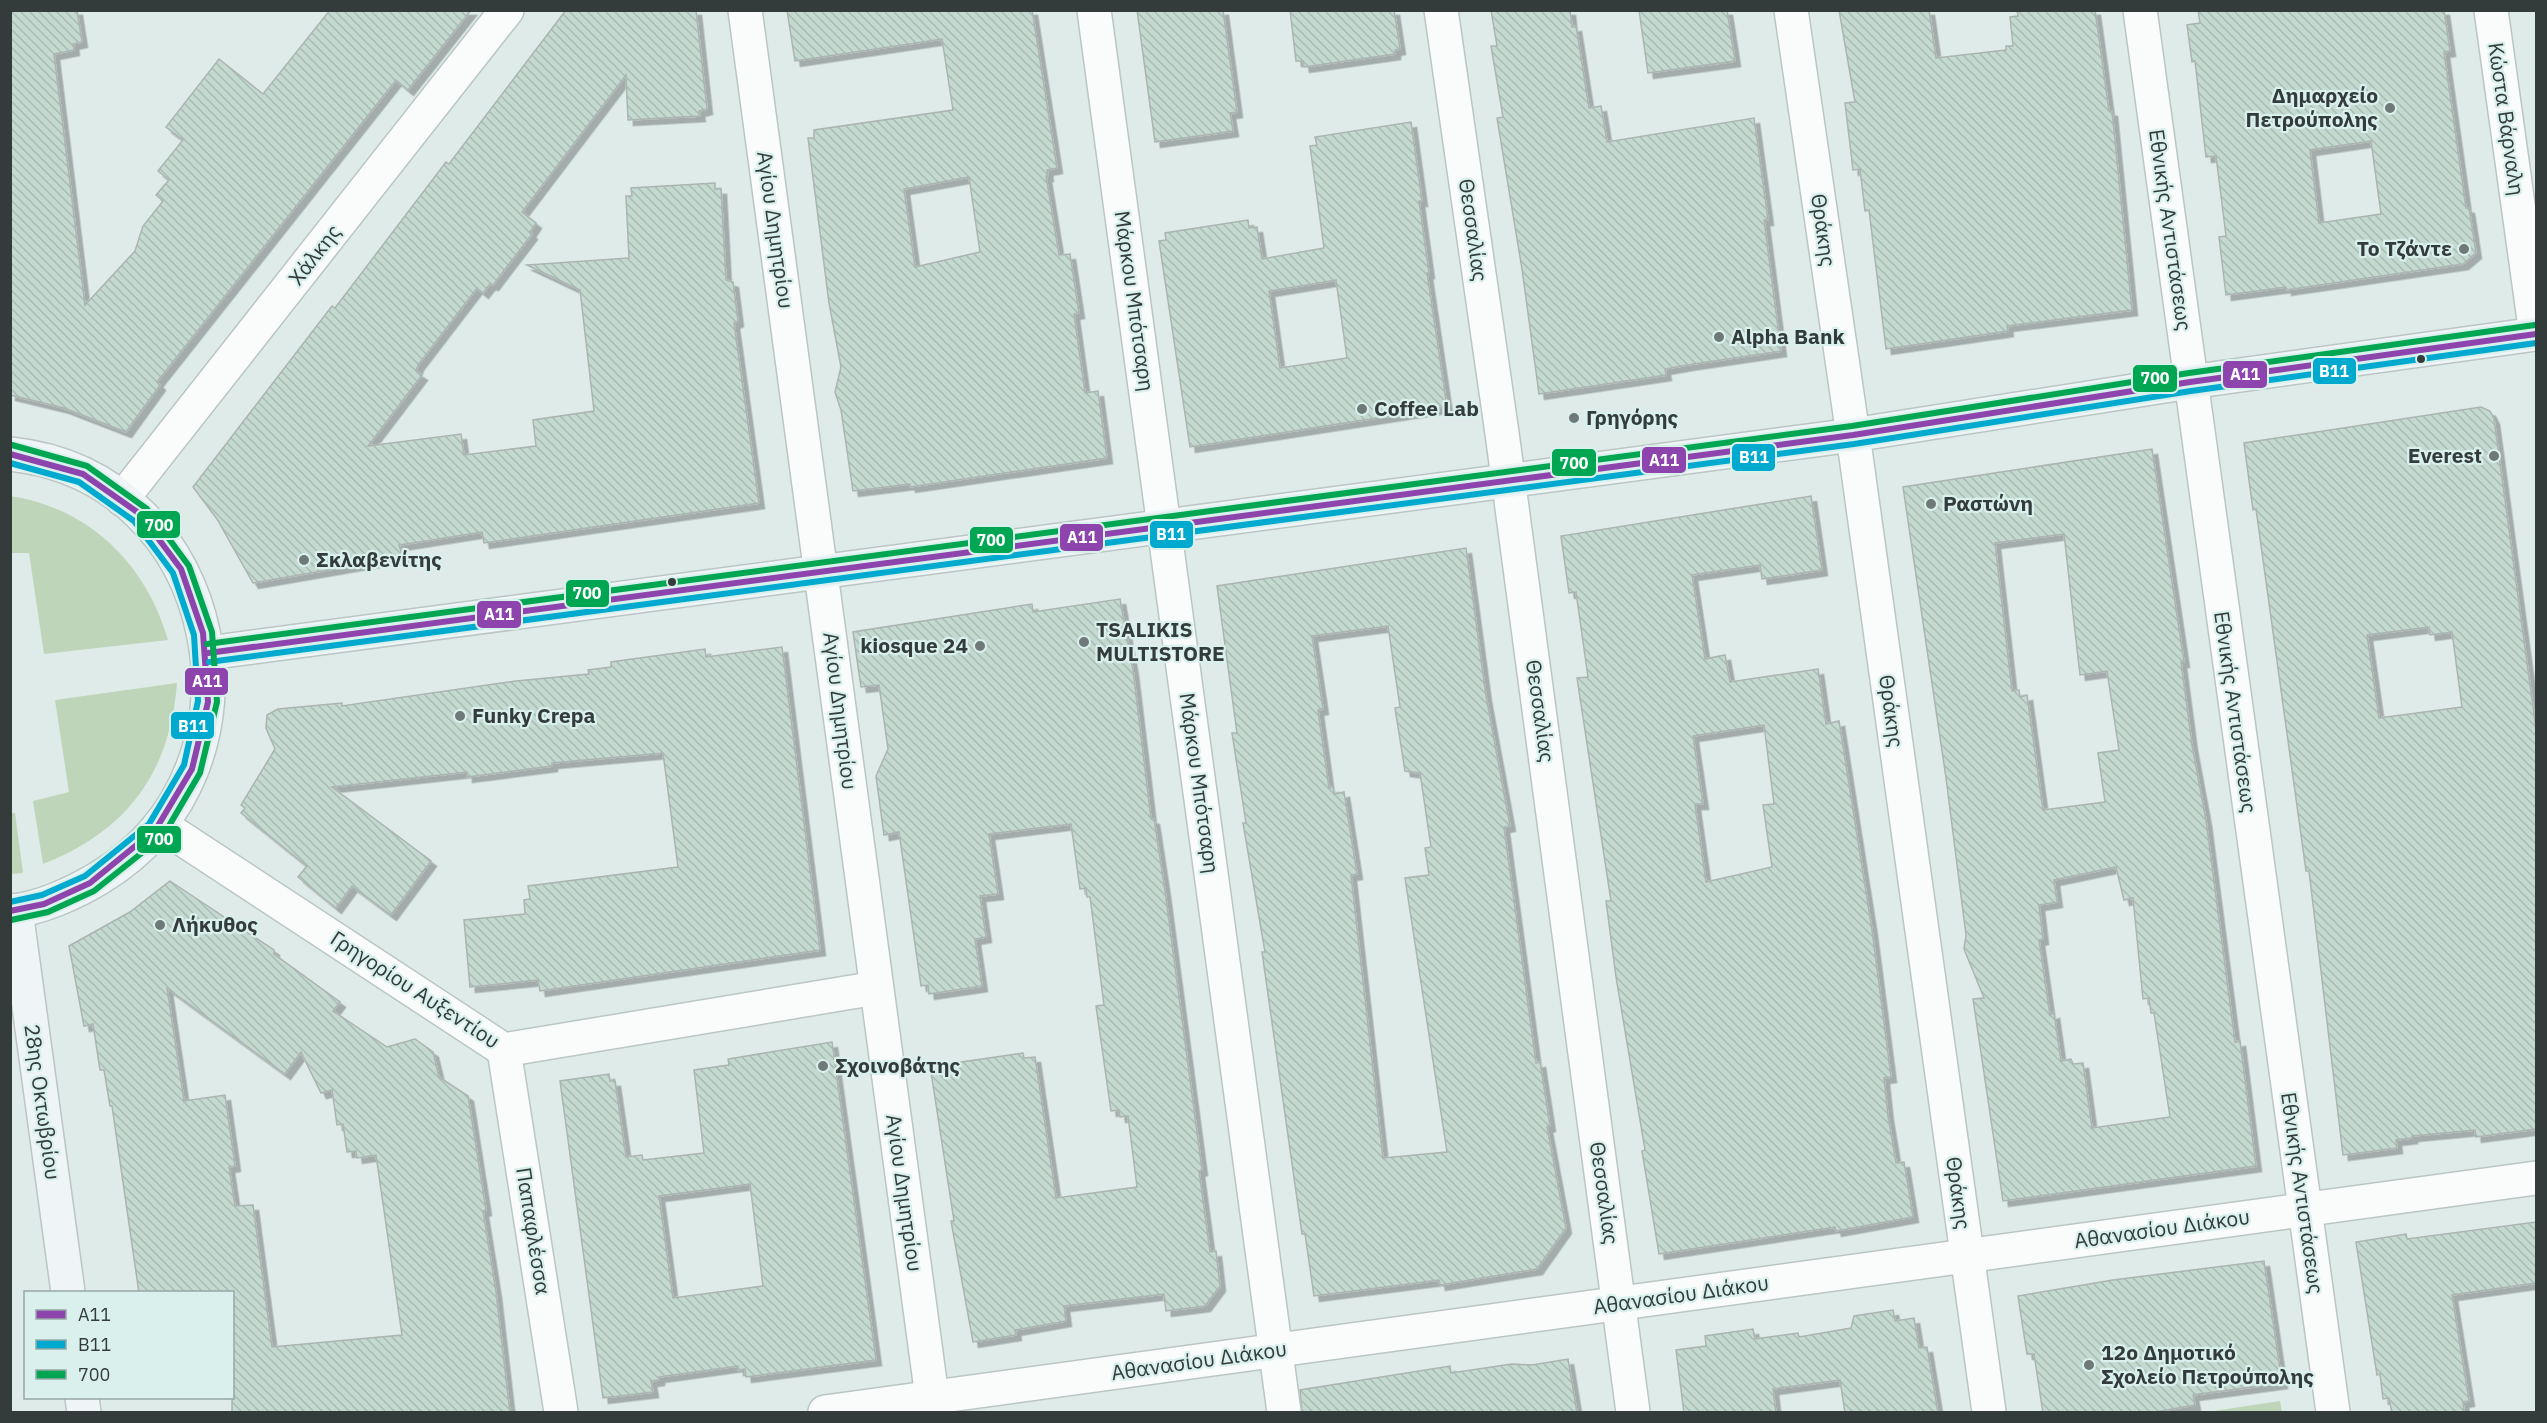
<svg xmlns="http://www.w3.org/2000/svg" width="2547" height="1423" viewBox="0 0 2547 1423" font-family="'IBM Plex Sans',sans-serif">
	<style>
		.grass { fill: #bfd5ba }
		.building { fill: url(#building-back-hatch); stroke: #abb4b1; stroke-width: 1.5; fill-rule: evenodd; filter: url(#shadow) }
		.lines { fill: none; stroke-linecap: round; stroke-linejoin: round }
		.street-casing { stroke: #bbc6c4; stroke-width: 36 }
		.secondary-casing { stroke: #bbc6c4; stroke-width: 36 }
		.street { stroke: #fafcfc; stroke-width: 33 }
		.secondary { stroke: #eff5f6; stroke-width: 33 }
		.bus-1-casing { stroke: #d9f0ed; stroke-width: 10 }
		.bus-2-casing { stroke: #d9f0ed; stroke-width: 10 }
		.bus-3-casing { stroke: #d9f0ed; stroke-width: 10 }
		.bus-1 { stroke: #8e44ad; stroke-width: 6 }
		.bus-2 { stroke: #00a9ce; stroke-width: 6 }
		.bus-3 { stroke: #00a651; stroke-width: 6 }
		.poi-dot { fill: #6f7978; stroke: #d9f0ed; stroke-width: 2 }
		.bus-dot { fill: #333c3b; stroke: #d9f0ed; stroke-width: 2 }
		.labels { text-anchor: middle; stroke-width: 4.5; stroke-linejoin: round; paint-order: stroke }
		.poi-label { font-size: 21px; font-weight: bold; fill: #333c3b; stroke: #d9f0ed; text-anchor: start }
		.street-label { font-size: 21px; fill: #333c3b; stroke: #d9f0ed }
		.line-badge { stroke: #d9f0ed; stroke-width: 2 }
		.badge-label { font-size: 16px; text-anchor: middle; font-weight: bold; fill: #fff }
	</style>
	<defs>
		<pattern id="building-back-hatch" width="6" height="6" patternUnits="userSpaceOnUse" patternTransform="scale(1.5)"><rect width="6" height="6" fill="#c4dad1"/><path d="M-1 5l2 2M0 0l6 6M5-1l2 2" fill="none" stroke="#a9bcb4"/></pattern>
		<filter id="shadow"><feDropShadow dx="5.5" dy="5.5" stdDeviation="0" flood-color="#0004"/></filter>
	</defs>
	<rect width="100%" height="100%" fill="#deebe9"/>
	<g class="grass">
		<path d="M 10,496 C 90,508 146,564 168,640 L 44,654 L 29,553 L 11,553 Z"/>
		<path d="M 177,683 C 170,773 127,831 43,864 L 33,801 L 69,792 L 55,700 Z"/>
		<polygon points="11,813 15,813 23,873 11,874"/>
		<polygon points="2280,1401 2282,1412 2207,1412"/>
	</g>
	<g class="building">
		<polygon points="10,10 77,10 82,42 73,44 74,50 54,54 85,305 135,251 143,226 163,201 156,195 169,180 158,171 183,140 166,127 219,59 263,94 330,10 471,10 408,90 396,80 157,382 160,385 126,432 64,408 10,395"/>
		<polygon points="566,10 696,10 707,109 699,111 700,116 628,120 626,75 522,212 536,223 530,232 532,234 493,285 490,284 483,293 477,288 418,365 416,371 422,375 368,446 461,434 464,455 536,446 533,420 594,411 580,290 527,265 629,258 626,196 632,196 631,188 715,183 715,189 721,189 726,280 733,282 738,321 734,323 759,503 484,543 482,532 399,545 403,557 253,583 217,519 193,487 332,306 335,308 446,162 449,164"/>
		<path d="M 787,10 L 1032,10 L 1057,168 L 1047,170 L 1048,176 L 1046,176 L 1059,255 L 1070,254 L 1079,313 L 1074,314 L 1085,393 L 1098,391 L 1107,458 L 910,487 L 910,484 L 853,491 L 841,410 L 835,392 L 841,367 L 829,303 L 808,138 L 814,138 L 814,130 L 953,110 L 942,39 L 795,61 ZM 969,177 L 980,252 L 915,267 L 904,189 Z"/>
		<polygon points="1137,10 1223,10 1237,112 1230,113 1233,131 1155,142"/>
		<polygon points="1290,10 1394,10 1400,49 1395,50 1395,54 1304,67 1303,61 1296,61"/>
		<polygon points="1491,10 1570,10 1572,27 1576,26 1589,108 1601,106 1607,142 1754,118 1768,220 1764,220 1781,351 1687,365 1665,369 1666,375 1539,394 1522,269 1497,118 1503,117 1491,46 1497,46"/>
		<polygon points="1639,10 1727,10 1735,61 1648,73"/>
		<polygon points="1839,10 1929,10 1936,58 2006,50 2006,46 2013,46 2010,17 2018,16 2017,10 2095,10 2109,111 2112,111 2132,310 2007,326 2008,331 1886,349 1869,210 1865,211 1860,169 1853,170 1845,103 1855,102"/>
		<path d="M 2198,10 L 2444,10 L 2450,51 L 2444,52 L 2466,208 L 2469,208 L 2476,253 L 2463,264 L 2286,290 L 2286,287 L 2226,295 L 2219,237 L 2226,236 L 2216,156 L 2206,157 L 2195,61 L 2192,62 L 2187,25 L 2200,23 ZM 2371,141 L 2381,214 L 2319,223 L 2310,150 Z"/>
		<path d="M 1411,122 L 1422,201 L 1419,201 L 1429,273 L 1427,273 L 1447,407 L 1190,447 L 1159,241 L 1166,240 L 1165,233 L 1248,220 L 1249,228 L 1257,227 L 1262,259 L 1324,248 L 1310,146 L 1317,145 L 1315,137 ZM 1336,280 L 1347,358 L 1280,368 L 1269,291 Z"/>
		<path d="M 2481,407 L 2490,411 L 2494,419 L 2536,729 L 2536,1129 L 2476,1137 L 2475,1130 L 2412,1136 L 2412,1138 L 2396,1140 L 2397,1148 L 2343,1155 L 2309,871 L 2306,871 L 2256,509 L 2253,510 L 2244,443 ZM 2429,627 L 2430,635 L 2452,632 L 2462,707 L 2379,718 L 2367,635 Z"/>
		<path d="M 2152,449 L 2184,662 L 2181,662 L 2192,745 L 2206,820 L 2235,1042 L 2240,1041 L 2256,1166 L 2003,1201 L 1973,999 L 1984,998 L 1964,949 L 1966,935 L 1946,778 L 1903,487 ZM 2064,534 L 2080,675 L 2107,671 L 2119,750 L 2098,753 L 2105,802 L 2043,810 L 2027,695 L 2020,697 L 2019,690 L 2012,691 L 1995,543 ZM 2116,867 L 2124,900 L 2133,898 L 2143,999 L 2149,998 L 2151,1013 L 2154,1013 L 2170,1117 L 2092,1128 L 2083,1063 L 2073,1064 L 2071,1059 L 2061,1061 L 2054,1013 L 2050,1015 L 2039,940 L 2043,939 L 2039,905 L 2057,902 L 2054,880 Z"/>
		<path d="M 1811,496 L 1822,570 L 1762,579 L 1760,565 L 1692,575 L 1705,659 L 1725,655 L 1730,682 L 1818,669 L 1826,724 L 1839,721 L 1872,930 L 1891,1077 L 1884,1078 L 1888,1116 L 1896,1163 L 1904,1162 L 1913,1217 L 1836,1231 L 1835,1227 L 1659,1254 L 1642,1151 L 1645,1150 L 1616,977 L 1606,901 L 1611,901 L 1577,678 L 1588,677 L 1576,592 L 1569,593 L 1561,536 ZM 1764,725 L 1774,804 L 1763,805 L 1772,867 L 1706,882 L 1695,804 L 1703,804 L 1693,736 Z"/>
		<path d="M 1466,548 L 1486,696 L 1510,826 L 1504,827 L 1536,1063 L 1540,1062 L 1550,1126 L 1547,1127 L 1566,1228 L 1537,1269 L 1440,1285 L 1439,1280 L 1314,1296 L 1305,1234 L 1302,1234 L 1262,952 L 1265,952 L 1243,823 L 1246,823 L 1232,733 L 1237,733 L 1217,586 ZM 1388,626 L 1400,707 L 1395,708 L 1405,771 L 1420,773 L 1431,847 L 1425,848 L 1429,875 L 1405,878 L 1447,1152 L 1383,1158 L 1351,875 L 1357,874 L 1344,792 L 1334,794 L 1333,787 L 1329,788 L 1318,710 L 1323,709 L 1312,636 Z"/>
		<polygon points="1120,599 1133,670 1151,819 1154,819 1165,891 1202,1170 1199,1171 1210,1252 1216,1251 1220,1286 1205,1306 1166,1311 1164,1294 1064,1306 1066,1321 1015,1330 1016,1335 973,1342 951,1221 954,1221 931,1072 942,1071 941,1065 1023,1053 1024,1058 1035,1057 1056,1198 1137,1187 1128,1116 1120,1117 1119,1110 1111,1111 1096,1006 1104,1005 1090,897 1087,897 1086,888 1080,889 1071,824 989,834 998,894 980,896 986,937 975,939 982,986 929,994 928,985 921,986 899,832 884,835 876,776 888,749 879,685 861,687 853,632 1032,604 1033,612"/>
		<polygon points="782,647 820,950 540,991 538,980 470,987 464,920 525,914 524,900 530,899 528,886 678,867 663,753 552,763 552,766 467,777 467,772 332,787 431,861 391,915 352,886 336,908 298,877 307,866 241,813 245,808 241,805 275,749 266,728 267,715 278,709 342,703 342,706 516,681 589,674 588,670 611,667 611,662 705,649 706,657"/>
		<path d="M 170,881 L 274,950 L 274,954 L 340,1002 L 333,1011 L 387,1047 L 415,1039 L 433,1052 L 439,1077 L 468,1096 L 486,1210 L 483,1211 L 496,1292 L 510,1413 L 232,1413 L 232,1293 L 139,1293 L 112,1106 L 110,1106 L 104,1070 L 100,1070 L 93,1024 L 84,1026 L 69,946 L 130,912 ZM 167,988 L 285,1074 L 301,1052 L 321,1093 L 332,1090 L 337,1125 L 343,1124 L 347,1152 L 356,1151 L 357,1158 L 376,1155 L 402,1335 L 272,1347 L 253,1205 L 235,1206 L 229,1167 L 235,1166 L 225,1095 L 184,1101 Z"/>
		<path d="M 832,1042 L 876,1360 L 746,1377 L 745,1369 L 738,1370 L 738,1366 L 659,1377 L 659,1380 L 651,1381 L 653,1392 L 603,1398 L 560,1081 L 609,1074 L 610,1081 L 615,1081 L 626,1157 L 642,1155 L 643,1160 L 704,1153 L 694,1070 L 729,1065 L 728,1059 ZM 750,1184 L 763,1286 L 673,1298 L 659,1196 Z"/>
		<polygon points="2536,1222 2536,1283 2452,1295 2469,1401 2463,1402 2464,1413 2392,1413 2389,1398 2383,1399 2380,1374 2377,1375 2356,1242 2406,1234 2407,1239"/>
		<polygon points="2264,1261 2282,1383 2193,1395 2195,1405 2150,1413 2043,1413 2034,1354 2027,1354 2018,1296 2113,1280"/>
		<polygon points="1893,1310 1895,1321 1914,1318 1919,1348 1927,1347 1938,1413 1845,1413 1840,1380 1773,1389 1776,1413 1684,1413 1676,1350 1706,1346 1705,1336 1753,1329 1755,1339 1798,1333 1799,1337 1851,1328 1854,1316"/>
		<polygon points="1568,1359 1577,1413 1302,1413 1300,1390 1450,1366 1451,1373 1512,1364 1532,1365"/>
	</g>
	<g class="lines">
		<g class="street-casing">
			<g id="street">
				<polyline points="745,10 934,1412"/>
				<polyline points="1094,10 1284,1412"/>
				<polyline points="1441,10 1502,433 1633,1412"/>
				<polyline points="1791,10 1853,435 1989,1412"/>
				<polyline points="2140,10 2333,1412"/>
				<polyline points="2491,10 2536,334"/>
				<polyline points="122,499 507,10"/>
				<polyline points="161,825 504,1050 876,988"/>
				<polyline points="504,1050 561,1412"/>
				<polyline points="825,1412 2536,1178"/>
			</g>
		</g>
		<g class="secondary-casing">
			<g id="secondary">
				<path d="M 10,454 C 225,476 281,769 99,878 C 76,892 38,910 10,911"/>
				<polyline points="208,653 1853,435 2190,382 2536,334"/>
				<polyline points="16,911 68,1292"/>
				<polyline points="82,1398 84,1412"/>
			</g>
		</g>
		<use href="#street" class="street"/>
		<use href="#secondary" class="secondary"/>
		<g class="bus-1-casing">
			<g id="bus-1">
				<polyline points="10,454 83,474 140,514 181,569 203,633 208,702 192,769 156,829 90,883 44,904 10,911"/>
				<polyline points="208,653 1853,435 2190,382 2536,334"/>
			</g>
		</g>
		<g class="bus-2-casing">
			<g id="bus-2">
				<polyline points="10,463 79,482 134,521 173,573 194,635 198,701 184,765 149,824 85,876 42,895 10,902"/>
				<polyline points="209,662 1854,444 2191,391 2536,343"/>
			</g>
		</g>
		<g class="bus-3-casing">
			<g id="bus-3">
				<polyline points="207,644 1852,426 2189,373 2535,325"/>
				<polyline points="11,920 48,912 94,891 163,836 200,773 217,702 212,632 189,566 147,509 87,466 12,445"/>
			</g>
		</g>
		<use href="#bus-1" class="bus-1"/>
		<use href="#bus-2" class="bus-2"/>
		<use href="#bus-3" class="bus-3"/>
	</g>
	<g class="poi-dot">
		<circle cx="2390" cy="108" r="6"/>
		<circle cx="2464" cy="249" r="6"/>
		<circle cx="1719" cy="337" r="6"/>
		<circle cx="1362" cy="409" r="6"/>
		<circle cx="1574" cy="418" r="6"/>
		<circle cx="2494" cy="456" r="6"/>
		<circle cx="1931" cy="504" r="6"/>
		<circle cx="304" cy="560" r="6"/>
		<circle cx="1084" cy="642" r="6"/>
		<circle cx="980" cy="646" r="6"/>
		<circle cx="460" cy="716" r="6"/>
		<circle cx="160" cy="925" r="6"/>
		<circle cx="823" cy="1066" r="6"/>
		<circle cx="2089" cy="1365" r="6"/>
	</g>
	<g class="bus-dot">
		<circle cx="2421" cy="359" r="5"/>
		<circle cx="672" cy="582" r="5"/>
	</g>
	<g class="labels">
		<g class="poi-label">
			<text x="2378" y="103" text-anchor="end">Δημαρχείο<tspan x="2378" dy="24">Πετρούπολης</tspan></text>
			<text x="2452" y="256" text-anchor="end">Το Τζάντε</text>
			<text x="1731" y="344">Alpha Bank</text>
			<text x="1374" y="416">Coffee Lab</text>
			<text x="1586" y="425">Γρηγόρης</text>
			<text x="2482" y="463" text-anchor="end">Everest</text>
			<text x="1943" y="511">Ραστώνη</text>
			<text x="316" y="567">Σκλαβενίτης</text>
			<text x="1096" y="637">TSALIKIS<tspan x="1096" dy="24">MULTISTORE</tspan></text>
			<text x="968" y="653" text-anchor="end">kiosque 24</text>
			<text x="472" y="723">Funky Crepa</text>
			<text x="172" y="932">Λήκυθος</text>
			<text x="835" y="1073">Σχοινοβάτης</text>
			<text x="2101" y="1360">12o Δημοτικό<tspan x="2101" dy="24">Σχολείο Πετρούπολης</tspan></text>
		</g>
		<g class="street-label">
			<text transform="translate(2506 119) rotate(82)" y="7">Κώστα Βάρναλη</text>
			<text transform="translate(775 230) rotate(82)" y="7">Αγίου Δημητρίου</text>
			<text transform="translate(1473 230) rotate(82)" y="7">Θεσσαλίας</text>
			<text transform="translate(1823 230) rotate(82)" y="7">Θράκης</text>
			<text transform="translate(2170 230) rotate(82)" y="7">Εθνικής Αντιστάσεως</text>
			<text transform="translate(315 255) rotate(-52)" y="7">Χάλκης</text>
			<text transform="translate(1134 301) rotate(82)" y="7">Μάρκου Μπότσαρη</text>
			<text transform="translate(840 711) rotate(83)" y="7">Αγίου Δημητρίου</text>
			<text transform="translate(1540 711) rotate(82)" y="7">Θεσσαλίας</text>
			<text transform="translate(1891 711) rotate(82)" y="7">Θράκης</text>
			<text transform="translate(2235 712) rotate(82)" y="7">Εθνικής Αντιστάσεως</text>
			<text transform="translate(1199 783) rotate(82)" y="7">Μάρκου Μπότσαρη</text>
			<text transform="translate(415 990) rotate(33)" y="7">Γρηγορίου Αυξεντίου</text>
			<text transform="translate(42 1102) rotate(82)" y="7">28ης Οκτωβρίου</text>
			<text transform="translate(904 1193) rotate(82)" y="7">Αγίου Δημητρίου</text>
			<text transform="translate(1604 1193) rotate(82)" y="7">Θεσσαλίας</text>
			<text transform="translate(1958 1193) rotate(82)" y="7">Θράκης</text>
			<text transform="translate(2302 1193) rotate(82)" y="7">Εθνικής Αντιστάσεως</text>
			<text transform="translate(2162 1229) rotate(-8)" y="7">Αθανασίου Διάκου</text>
			<text transform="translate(533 1231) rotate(81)" y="7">Παπαφλέσσα</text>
			<text transform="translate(1681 1295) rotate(-8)" y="7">Αθανασίου Διάκου</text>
			<text transform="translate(1199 1361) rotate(-8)" y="7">Αθανασίου Διάκου</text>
		</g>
	</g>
	<g class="line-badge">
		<rect x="2312" y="357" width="45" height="28" rx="6" fill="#00a9ce"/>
		<rect x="2222" y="360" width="46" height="29" rx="6" fill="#8e44ad"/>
		<rect x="2132" y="364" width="46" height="29" rx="6" fill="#00a651"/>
		<rect x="1731" y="443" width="45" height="29" rx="6" fill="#00a9ce"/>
		<rect x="1641" y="446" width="46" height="28" rx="6" fill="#8e44ad"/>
		<rect x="1551" y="448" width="46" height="29" rx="6" fill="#00a651"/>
		<rect x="136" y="510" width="45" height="29" rx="6" fill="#00a651"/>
		<rect x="1149" y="520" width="45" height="29" rx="6" fill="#00a9ce"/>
		<rect x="1059" y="523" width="45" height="29" rx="6" fill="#8e44ad"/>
		<rect x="969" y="526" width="45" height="28" rx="6" fill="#00a651"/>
		<rect x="565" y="579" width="45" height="29" rx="6" fill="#00a651"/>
		<rect x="476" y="600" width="46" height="29" rx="6" fill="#8e44ad"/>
		<rect x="184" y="667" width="45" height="29" rx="6" fill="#8e44ad"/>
		<rect x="170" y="711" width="45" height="29" rx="6" fill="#00a9ce"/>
		<rect x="136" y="825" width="46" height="29" rx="6" fill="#00a651"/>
	</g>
	<g class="badge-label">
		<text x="2334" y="377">Β11</text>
		<text x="2245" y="380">Α11</text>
		<text x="2155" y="384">700</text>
		<text x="1754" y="463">Β11</text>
		<text x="1664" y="466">Α11</text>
		<text x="1574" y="469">700</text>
		<text x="159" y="531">700</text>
		<text x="1171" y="540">Β11</text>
		<text x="1082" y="543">Α11</text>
		<text x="991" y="546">700</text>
		<text x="587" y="599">700</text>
		<text x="499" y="620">Α11</text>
		<text x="207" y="687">Α11</text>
		<text x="193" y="732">Β11</text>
		<text x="159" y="845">700</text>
	</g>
	<rect width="2547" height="1423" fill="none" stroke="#333c3b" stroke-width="24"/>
	<rect x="24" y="1291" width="210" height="108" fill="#d9f0ed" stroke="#97a8a6" stroke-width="1.5"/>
	<rect x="36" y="1310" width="30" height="9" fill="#8e44ad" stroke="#97a8a6" stroke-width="1.5"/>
	<text x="78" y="1321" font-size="18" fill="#333c3b">Α11</text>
	<rect x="36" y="1340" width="30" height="9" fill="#00a9ce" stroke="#97a8a6" stroke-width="1.5"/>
	<text x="78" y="1351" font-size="18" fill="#333c3b">Β11</text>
	<rect x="36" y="1370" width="30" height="9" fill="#00a651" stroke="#97a8a6" stroke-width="1.5"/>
	<text x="78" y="1381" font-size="18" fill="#333c3b">700</text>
</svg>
